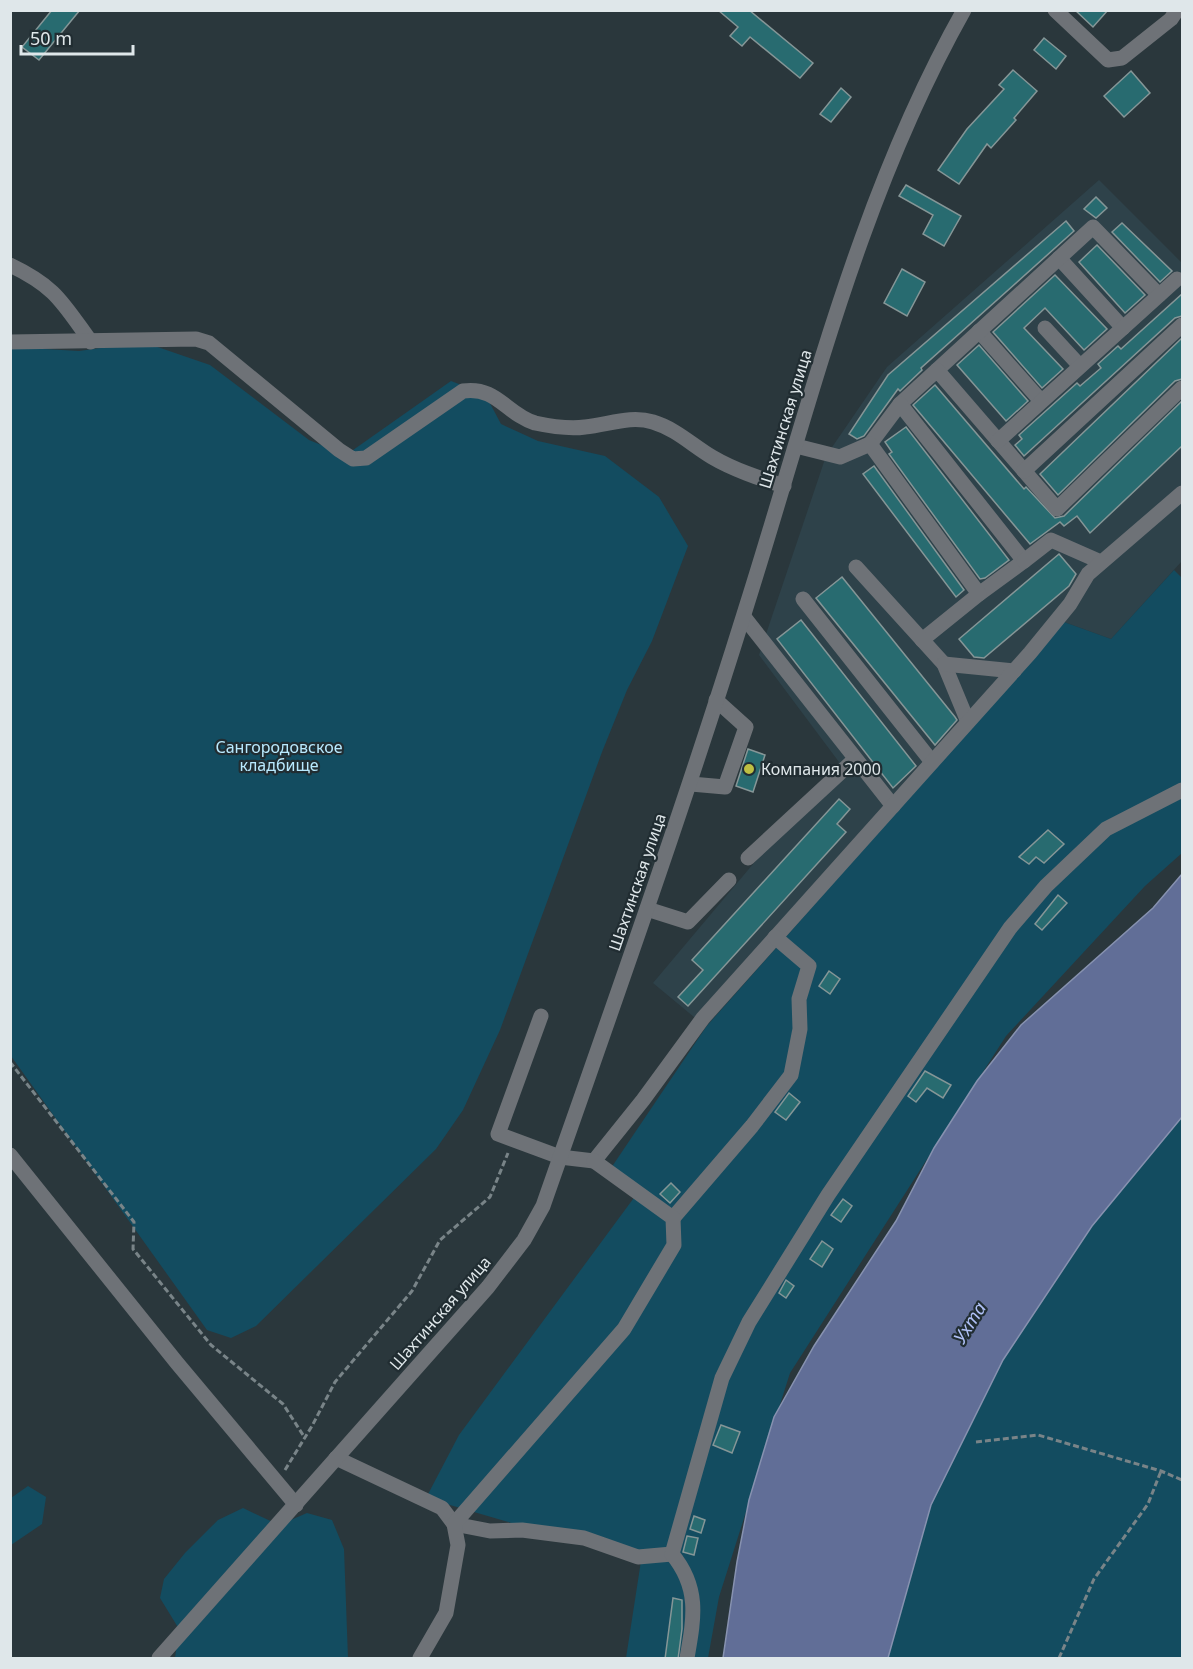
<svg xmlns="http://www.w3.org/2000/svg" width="1193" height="1669" viewBox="0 0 1193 1669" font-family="'Noto Sans',sans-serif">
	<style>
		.built { fill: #2e424a }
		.green { fill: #134c60 }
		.water { fill: #616e97; stroke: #8792b0; stroke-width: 1.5 }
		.building { fill: #286b70; stroke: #859697; stroke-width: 1.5 }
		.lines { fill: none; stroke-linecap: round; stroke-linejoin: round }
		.path { stroke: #798488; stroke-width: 3; stroke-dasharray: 6 3; stroke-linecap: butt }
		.minor { stroke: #6e7277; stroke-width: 15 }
		.poi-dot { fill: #bdbf43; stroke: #212d32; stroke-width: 2 }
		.labels { text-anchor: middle; stroke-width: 4.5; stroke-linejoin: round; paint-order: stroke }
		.street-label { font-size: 16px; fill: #dfe7ea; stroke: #212d32 }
		.park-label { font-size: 16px; fill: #b8e9fe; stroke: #212d32 }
		.poi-label { font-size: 16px; fill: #dfe7ea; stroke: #212d32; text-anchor: start }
		.water-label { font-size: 18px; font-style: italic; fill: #b0c1f6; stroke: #212d32 }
	</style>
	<rect width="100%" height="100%" fill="#2a373c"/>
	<polygon class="built" points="1099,180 1182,263 1182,561 1111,639 1064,622 706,1027 653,983 839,762 759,655 826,456 887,367"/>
	<g class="green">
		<polygon points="143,342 210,365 309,440 346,455 451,381 485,394 501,424 538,441 605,456 659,497 688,546 652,641 627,690 602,752 500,1030 463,1110 436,1149 256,1326 231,1338 207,1330 11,1056 10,347 79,351"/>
		<polygon points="1174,570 1182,578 1182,853 1145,886 1006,1036 790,1373 719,1597 708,1658 626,1658 641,1561 426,1498 459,1435 636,1195 607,1174 706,1027 1064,622 1111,639"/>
		<polygon points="1182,1117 1182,1658 888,1658 931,1505 1003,1360 1092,1226"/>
		<polygon points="28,1486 46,1497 42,1524 11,1545 11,1498"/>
		<polygon points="243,1508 279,1525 307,1513 332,1520 344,1549 348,1658 175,1658 179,1629 160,1598 164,1579 185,1553 218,1520"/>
	</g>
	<polygon class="water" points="1182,874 1182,1117 1092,1226 1003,1360 931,1505 888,1658 723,1658 737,1562 749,1500 774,1417 814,1346 896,1221 934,1148 977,1081 1021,1025 1153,908"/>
	<g class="building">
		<polygon points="52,10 80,10 39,60 22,47"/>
		<polygon points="718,10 749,10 813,63 800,78 750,37 742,46 730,36 738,27"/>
		<polygon points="1075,10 1108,10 1093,27"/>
		<polygon points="1044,38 1066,56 1056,69 1034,50"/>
		<polygon points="1013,70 1037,91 1014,118 1016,120 991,148 987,144 959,184 938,170 967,129 1004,89 999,85"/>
		<polygon points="1131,71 1150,93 1124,117 1104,96"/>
		<polygon points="841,88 851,97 831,122 820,114"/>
		<polygon points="906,185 961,216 944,246 923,234 933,215 899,196"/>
		<polygon points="1096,197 1107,208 1096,218 1084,209"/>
		<polygon points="1066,221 1074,231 921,368 922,370 900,391 898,389 864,436 857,439 849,434 888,375"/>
		<polygon points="1122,223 1172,271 1160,282 1112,232"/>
		<polygon points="1097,245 1145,295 1125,313 1079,262"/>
		<polygon points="902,269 925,282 907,316 884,303"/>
		<polygon points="1055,275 1107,329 1084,350 1045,308 1024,328 1063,369 1042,388 993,332"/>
		<polygon points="1182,294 1182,316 1175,318 1024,456 1015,445 1022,439 1019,435 1077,383 1080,386 1101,368 1098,364 1118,346 1121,349"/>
		<polygon points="1182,338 1182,379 1175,381 1058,495 1040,474"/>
		<polygon points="979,345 1028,401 1006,421 957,365"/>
		<polygon points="935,385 1024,489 1026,487 1055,518 1064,516 1182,401 1182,446 1090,533 1077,516 1064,526 1060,522 1030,544 913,405"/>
		<polygon points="906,427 1009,560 985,578 980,579 889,454 892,452 885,442"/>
		<polygon points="874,466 964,590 956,597 863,474"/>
		<polygon points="1059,554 1076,574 1069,586 984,658 974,657 959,639"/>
		<polygon points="842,577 955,717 957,720 935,745 816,598"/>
		<polygon points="801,620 916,766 893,788 777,639"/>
		<polygon points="748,749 765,755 753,792 736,786"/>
		<polygon points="839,799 850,809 837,824 846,832 688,1006 678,997 703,970 692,960"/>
		<polygon points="1048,830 1064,844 1044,863 1036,857 1029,864 1019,857"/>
		<polygon points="1058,895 1067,903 1042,930 1035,924"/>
		<polygon points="829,971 840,979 830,994 819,986"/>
		<polygon points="925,1071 951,1085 943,1098 927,1088 916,1102 908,1096"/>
		<polygon points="789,1093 800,1102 786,1120 775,1112"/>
		<polygon points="671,1183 680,1192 670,1203 660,1194"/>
		<polygon points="843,1199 852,1206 841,1222 831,1215"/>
		<polygon points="822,1241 833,1249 822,1267 810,1259"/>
		<polygon points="786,1280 794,1286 786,1298 779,1293"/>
		<polygon points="721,1425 740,1432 732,1453 713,1445"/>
		<polygon points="694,1516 705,1520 701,1533 690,1529"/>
		<polygon points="687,1536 698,1538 694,1555 683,1552"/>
		<polygon points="673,1598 682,1600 682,1629 678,1659 665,1659"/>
	</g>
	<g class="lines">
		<g class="path">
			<polyline points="10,1062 134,1222 133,1249 211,1345 283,1404 305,1438"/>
			<polyline points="976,1442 1038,1435 1161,1471 1182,1480"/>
			<polyline points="285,1470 312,1426 335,1382 412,1291 440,1240 490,1197 508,1153"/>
			<polyline points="1059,1658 1094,1579 1148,1504 1161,1471"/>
		</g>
		<g class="minor">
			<polyline points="1055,10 1108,60 1122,58 1171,19 1177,10"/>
			<polyline points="1059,258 1123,328"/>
			<path d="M 10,265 C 56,287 62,302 91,342"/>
			<polyline points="1045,328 1080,366"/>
			<polyline points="979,331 1041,401"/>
			<path d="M 10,342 L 196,339 L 209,343 L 339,450 L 353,459 L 366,458 L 463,391 C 497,386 506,414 535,423 C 549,426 571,429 585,427 C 608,425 630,415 653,422 C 676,429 692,445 712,457 C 734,470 759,478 784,486"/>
			<polyline points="937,370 1093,227 1159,295"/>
			<polyline points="900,404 937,370 1057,509 1182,388"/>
			<polyline points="998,441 1177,279"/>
			<polyline points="870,444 900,404 1024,561 979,594"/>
			<polyline points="796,446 840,457 870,444 979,594 922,640"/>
			<polyline points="1024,471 1182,325"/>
			<polyline points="1024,561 1051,540 1101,562"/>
			<polyline points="856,567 944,664 968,722"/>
			<polyline points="803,599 932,762"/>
			<polyline points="744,617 893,806"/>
			<polyline points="944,664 1014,671"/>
			<polyline points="691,784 725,787 746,727 716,700"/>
			<polyline points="748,858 855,759"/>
			<polyline points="647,909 688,922 729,880"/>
			<polyline points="541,1016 498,1134 560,1157 594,1161 643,1100 703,1018 1030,653 1070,604 1088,574 1182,493"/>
			<polyline points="10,1155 177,1363 296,1505"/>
			<polyline points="673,1218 752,1126 791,1075 800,1029 799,999 809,966 775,937"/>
			<polyline points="336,1458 442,1508 454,1524 490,1531 522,1530 584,1538 638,1557 672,1554"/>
			<path d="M 159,1658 L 488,1287 L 524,1240 L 543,1206 C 612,1009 682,813 744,614 C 809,410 858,198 964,10"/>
			<polyline points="420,1658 446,1613 458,1545 454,1524 624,1329 674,1245 673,1218 594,1161"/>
			<path d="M 687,1658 C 694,1618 700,1588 672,1554 L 722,1378 L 749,1322 L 828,1195 L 1010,928 L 1046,886 L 1106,829 L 1182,790"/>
		</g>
	</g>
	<circle class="poi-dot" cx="749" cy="769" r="6"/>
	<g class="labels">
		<g class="street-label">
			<text transform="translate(785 419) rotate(-73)" y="6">Шахтинская улица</text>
			<text transform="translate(637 882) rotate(-71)" y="6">Шахтинская улица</text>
			<text transform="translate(440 1313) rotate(-49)" y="6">Шахтинская улица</text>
		</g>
		<g class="park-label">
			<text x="279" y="753">Сангородовское<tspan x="279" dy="18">кладбище</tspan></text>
		</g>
		<g class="poi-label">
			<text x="761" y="775">Компания 2000</text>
		</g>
		<g class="water-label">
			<text transform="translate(970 1323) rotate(-58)" y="6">Ухта</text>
		</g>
	</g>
	<rect width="1193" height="1669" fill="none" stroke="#dfe7ea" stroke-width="24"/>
	<path d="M21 45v9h112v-9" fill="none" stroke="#dfe7ea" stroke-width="3"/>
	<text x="30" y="45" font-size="18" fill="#dfe7ea" stroke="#212d32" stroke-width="4.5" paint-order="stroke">50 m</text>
</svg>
